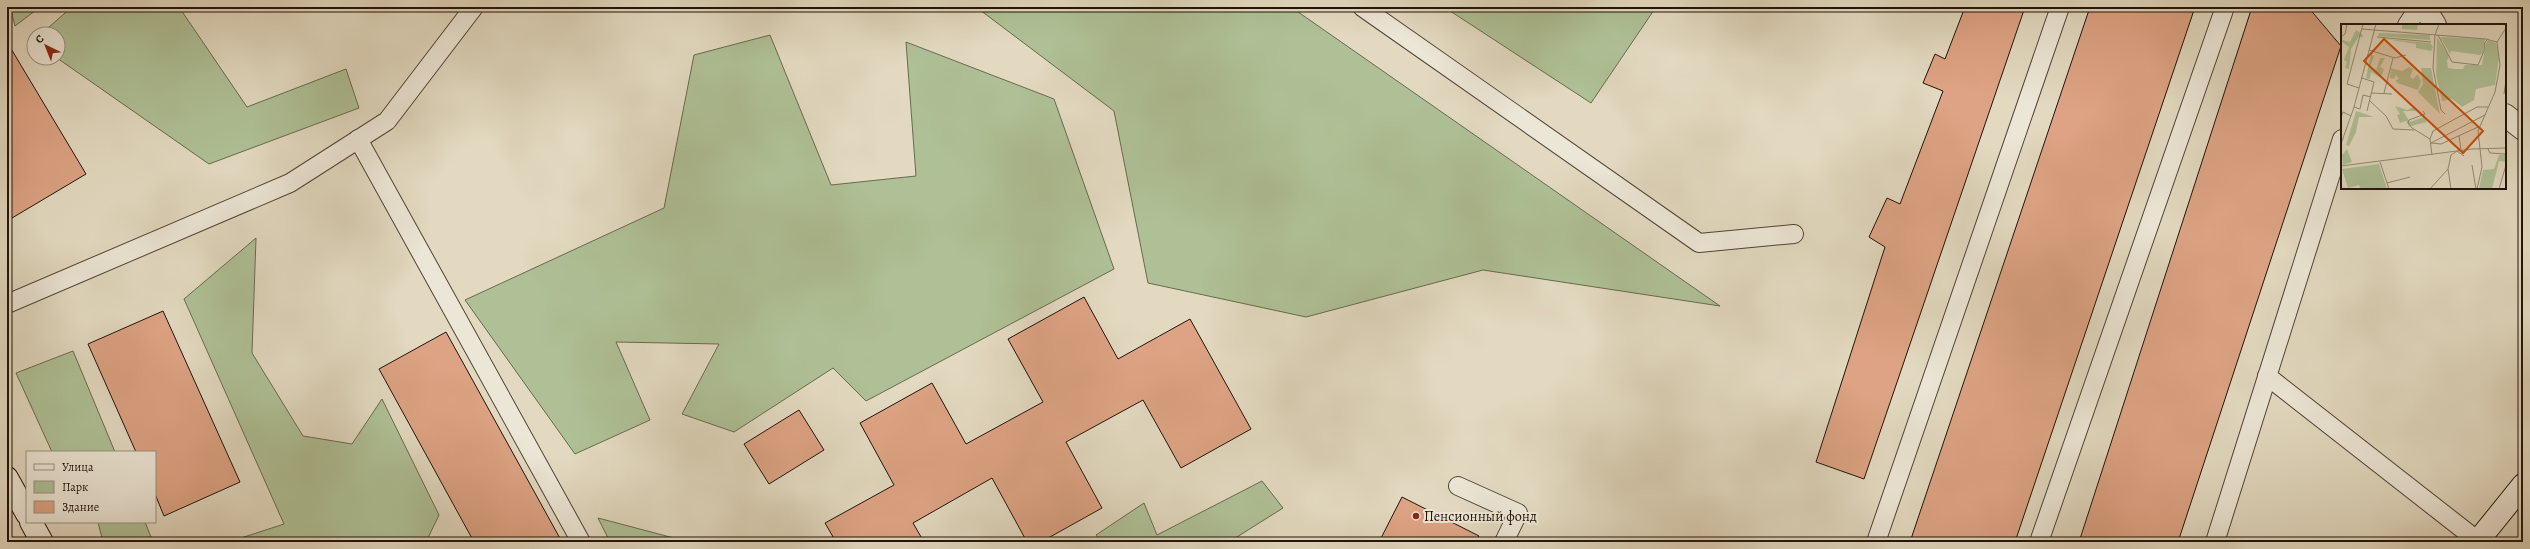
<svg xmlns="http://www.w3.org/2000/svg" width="2530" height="549" viewBox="0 0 2530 549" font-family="Alegreya,serif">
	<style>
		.green { fill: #afc096; stroke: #686a4f }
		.building { fill: #dda384; stroke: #201308 }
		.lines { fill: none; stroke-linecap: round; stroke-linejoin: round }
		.lane-casing { stroke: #504436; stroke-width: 20 }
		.street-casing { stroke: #504436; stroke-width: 24 }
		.secondary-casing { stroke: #201308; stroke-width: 24 }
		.lane { stroke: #ece6d6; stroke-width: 18 }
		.street { stroke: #ece6d6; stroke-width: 22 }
		.secondary { stroke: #ece6d6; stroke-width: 22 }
		.poi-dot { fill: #8f2418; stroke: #ece6d6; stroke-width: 1.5 }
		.labels { text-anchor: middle; stroke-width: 4; stroke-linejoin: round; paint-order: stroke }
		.poi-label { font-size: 14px; fill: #201308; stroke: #ece6d6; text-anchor: start }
		.inset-road { fill: none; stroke: #948a76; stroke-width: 1 }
		.view { fill: #ca4e0b; fill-opacity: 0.15; stroke: #ca4e0b; stroke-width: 2 }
		.inset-edge { fill: none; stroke: #201308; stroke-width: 2 }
	</style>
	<rect width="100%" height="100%" fill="#e2d9c0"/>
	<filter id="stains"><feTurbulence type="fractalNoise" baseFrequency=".005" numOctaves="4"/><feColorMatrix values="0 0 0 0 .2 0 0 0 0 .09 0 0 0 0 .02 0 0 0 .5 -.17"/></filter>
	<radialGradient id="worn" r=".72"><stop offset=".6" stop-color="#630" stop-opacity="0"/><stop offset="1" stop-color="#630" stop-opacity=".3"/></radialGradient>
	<g class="green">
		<polygon points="10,7 40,7 15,26"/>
		<polygon points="72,7 179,7 247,107 346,69 359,108 209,164 57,58 58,34 41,34"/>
		<polygon points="976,7 1291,7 1720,306 1483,270 1306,317 1148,283 1114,111"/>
		<polygon points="1444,7 1656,7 1591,103"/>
		<polygon points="770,35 831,185 916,176 906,42 1054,99 1114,269 866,401 833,368 734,432 682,414 719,344 616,342 650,420 575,454 465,300 664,208 694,55"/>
		<polygon points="256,238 252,353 303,436 352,444 382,399 439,515 426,542 229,542 284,524 184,299"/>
		<polygon points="73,351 115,452 52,452 16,373"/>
		<polygon points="1262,481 1283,508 1229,542 1102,542 1096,535 1144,503 1157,535"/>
		<polygon points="598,518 689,542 610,542"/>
		<polygon points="98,522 145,522 153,542 103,542"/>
	</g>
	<g class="building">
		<polygon points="1965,7 2025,7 1864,479 1816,462 1885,247 1869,237 1887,198 1900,204 1943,91 1923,83 1935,54 1945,59"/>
		<polygon points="2090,7 2195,7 2015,542 1910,542"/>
		<polygon points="2252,7 2308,7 2341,46 2178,542 2079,542"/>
		<polygon points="7,42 86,174 12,218 7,209"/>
		<polygon points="1084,297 1118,359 1190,319 1251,429 1181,468 1143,400 1066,442 1102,508 1041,542 1027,542 992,478 913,523 924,542 836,542 825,523 894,485 860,423 932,383 966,444 1043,402 1008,339"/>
		<polygon points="163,311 240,482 164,516 155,494 155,452 136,452 88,344"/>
		<polygon points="446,332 562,542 474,542 379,369"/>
		<polygon points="799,410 824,450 769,484 744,444"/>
		<polygon points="1402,497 1479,536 1475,542 1379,542"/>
	</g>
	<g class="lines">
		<g class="lane-casing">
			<g id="lane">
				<polyline points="1362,7 1699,243 1794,234"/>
				<polyline points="2407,25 2419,7"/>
				<polyline points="358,139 581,542"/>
				<polyline points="7,304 290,183 387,121 474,7"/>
				<polyline points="2267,376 2478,541"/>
				<polyline points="1458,486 1518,513 1504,542"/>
				<polyline points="1876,542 2060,7"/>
				<polyline points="2039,542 2225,7"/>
				<polyline points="2215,542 2342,139"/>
			</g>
		</g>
		<g class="street-casing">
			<g id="street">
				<polyline points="2424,7 2435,25"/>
				<polyline points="2505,115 2523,129"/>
			</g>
		</g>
		<g class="secondary-casing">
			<g id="secondary">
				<polyline points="7,478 27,514"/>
				<polyline points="31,522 42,542"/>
				<polyline points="2477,542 2523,485"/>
			</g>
		</g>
		<use href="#lane" class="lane"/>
		<use href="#street" class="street"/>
		<use href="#secondary" class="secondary"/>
	</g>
	<circle class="poi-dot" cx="1416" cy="516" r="4"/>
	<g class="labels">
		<g class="poi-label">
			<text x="1424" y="521">Пенсионный фонд</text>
		</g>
	</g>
	<g transform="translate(2341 24)">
		<rect width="165" height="165" fill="#e2d9c0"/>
		<path d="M 61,0 L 77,0 L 76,6 L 61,5 ZM 15,6 L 22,11 L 21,14 L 18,12 L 10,25 L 8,45 L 4,44 L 6,38 L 3,36 L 8,23 L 1,18 L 1,16 L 9,18 ZM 38,9 L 89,11 L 89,16 L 37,12 ZM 96,13 L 108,32 L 106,37 L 107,44 L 114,45 L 122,45 L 124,41 L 141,41 L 145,19 L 147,16 L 155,19 L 158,33 L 154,61 L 135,65 L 133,76 L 121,83 L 111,75 L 101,77 L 95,51 ZM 99,13 L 144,15 L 142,28 L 139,31 L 110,27 L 109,30 ZM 44,15 L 89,19 L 92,23 L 90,27 L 75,24 L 75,20 ZM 30,30 L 33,32 L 29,43 L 35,46 L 39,34 L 44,34 L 39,43 L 43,45 L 41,51 L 38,53 L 30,48 L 29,55 L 25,54 ZM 68,43 L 72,45 L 69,53 L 72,55 L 77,50 L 80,57 L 77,66 L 56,59 L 55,56 L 58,55 L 55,51 L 53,55 L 49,54 L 50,44 L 61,47 ZM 80,44 L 90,44 L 99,90 L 77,68 L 82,60 ZM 54,82 L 66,86 L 73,83 L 75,87 L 62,87 L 69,98 L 83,93 L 86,98 L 62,104 L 68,102 L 65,97 L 59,99 L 56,91 L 59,90 ZM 15,87 L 33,93 L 18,93 L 15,108 L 8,122 L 5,121 ZM 6,125 L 11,138 L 2,141 L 1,131 ZM 165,130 L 165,138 L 158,137 L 151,165 L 138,165 L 142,146 L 153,145 L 158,131 ZM 38,140 L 46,165 L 20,165 L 18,161 L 7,164 L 1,145 Z" fill="#afc096"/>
		<path class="inset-road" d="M 98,0 L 94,11 L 92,44 L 100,86 L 104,90M 21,5 L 145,15 L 156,18M 97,11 L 111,38 L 137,41 L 143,27 L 144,18 L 147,15M 0,13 L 4,10 L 6,0M 36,13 L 90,18M 28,26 L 54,34 L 65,31M 21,54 L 33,58 L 26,87M 18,64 L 6,60 L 22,0M 30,69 L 51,70M 43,69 L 52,34M 163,70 L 165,56M 29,77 L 45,92 L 52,105 L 73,106M 13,83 L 19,85 L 22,71 L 30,73M 82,87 L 84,90 L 68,96 L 67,99 L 71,104 L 89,115 L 91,131M 0,93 L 2,88 L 10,92M 118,112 L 120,126M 89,115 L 92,107 L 136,83 L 147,83M 90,119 L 144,91M 90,119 L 100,120 L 137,103M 0,120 L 13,83 L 35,0M 147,125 L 149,129 L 165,130M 39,138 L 48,165M 131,141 L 135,165M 0,142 L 131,125 L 165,124M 107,145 L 110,165M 46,159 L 69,153M 48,165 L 65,165M 89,165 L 107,145 L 110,131 L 116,127 L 123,132M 136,165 L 141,143 L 137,107 L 154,68 L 159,41 L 156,18 L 165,4M 158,165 L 165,141"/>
		<path class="view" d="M 43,15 L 142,107 L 122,129 L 23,37 Z"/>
		<rect width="165" height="165" class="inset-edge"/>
	</g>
	<rect width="2530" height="549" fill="none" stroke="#e2d9c0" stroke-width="24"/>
	<rect x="8" y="8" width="2514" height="533" fill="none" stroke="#201308" stroke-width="2"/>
	<rect x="12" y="12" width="2506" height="525" fill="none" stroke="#201308"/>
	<rect x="26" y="451" width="130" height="72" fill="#ece6d6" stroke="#9a9284"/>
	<rect x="34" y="464" width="20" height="6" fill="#ece6d6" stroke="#9a9284"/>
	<text x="62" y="471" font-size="12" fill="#201308">Улица</text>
	<rect x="34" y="481" width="20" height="12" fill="#afc096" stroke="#9a9284"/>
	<text x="62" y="491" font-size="12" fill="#201308">Парк</text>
	<rect x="34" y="501" width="20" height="12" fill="#dda384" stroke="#9a9284"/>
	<text x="62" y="511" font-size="12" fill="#201308">Здание</text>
	<g transform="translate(46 46) rotate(317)"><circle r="19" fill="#ece6d6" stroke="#9a9284"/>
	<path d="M0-3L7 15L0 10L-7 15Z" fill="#8f2418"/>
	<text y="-6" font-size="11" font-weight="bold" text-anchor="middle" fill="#201308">С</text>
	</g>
	<rect width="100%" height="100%" filter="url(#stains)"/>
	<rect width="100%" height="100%" fill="url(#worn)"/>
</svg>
